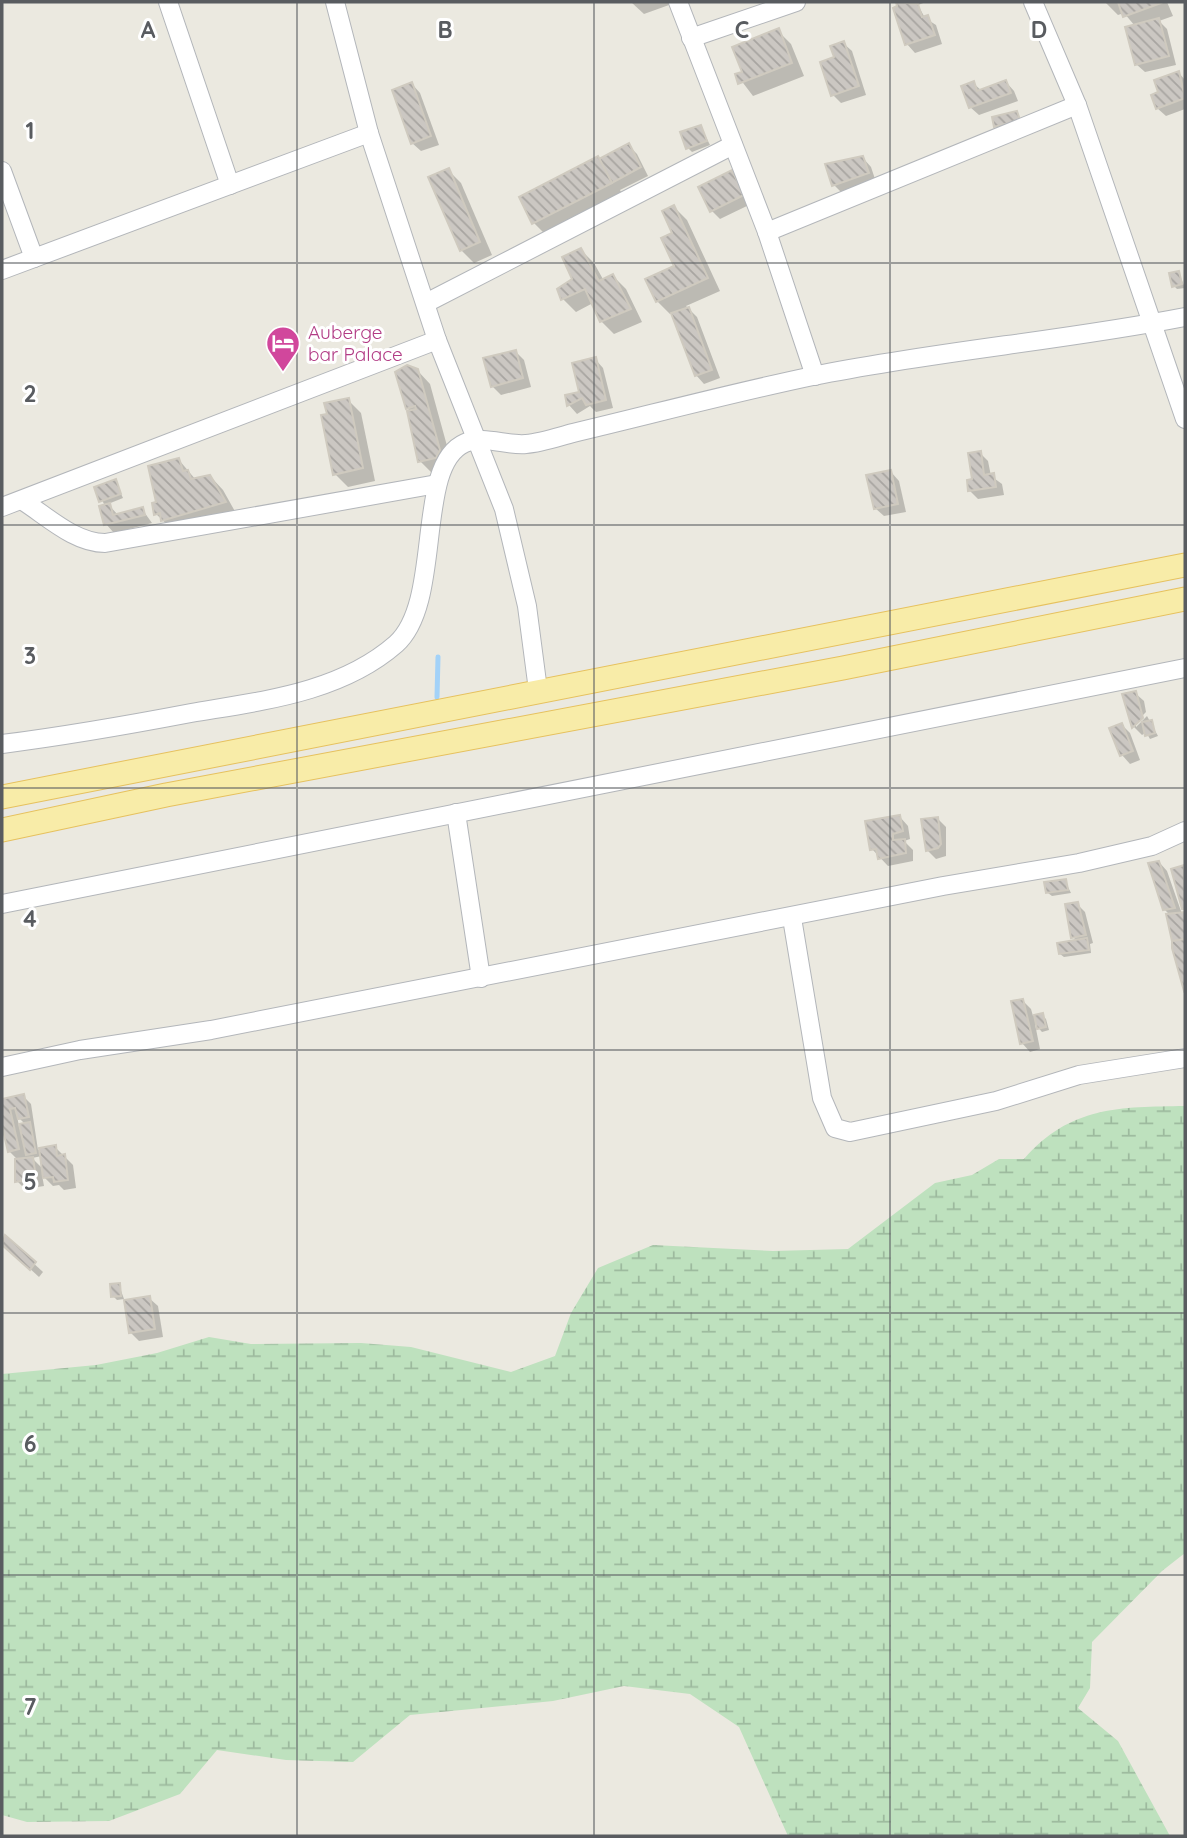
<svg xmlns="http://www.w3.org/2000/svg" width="1187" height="1838" viewBox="0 0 1187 1838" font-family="Quicksand,sans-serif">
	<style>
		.wetland { fill: url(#wetland-marsh) }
		.shadow { fill: #0003; fill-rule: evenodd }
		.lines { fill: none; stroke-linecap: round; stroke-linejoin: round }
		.stream { stroke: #a3d2f8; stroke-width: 5 }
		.building { fill: url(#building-back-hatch); stroke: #cfcabf; stroke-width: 2 }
		.minor-casing { stroke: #b3b6ba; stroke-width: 20 }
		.major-casing { stroke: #e6c15e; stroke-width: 25 }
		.minor { stroke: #fff; stroke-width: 18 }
		.major { stroke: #f8eca8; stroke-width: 23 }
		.grid { fill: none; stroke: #595c60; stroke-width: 2; stroke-opacity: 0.55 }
		.labels { text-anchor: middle; stroke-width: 6; stroke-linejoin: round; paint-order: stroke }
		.hotel-label { font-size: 19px; fill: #b23c85; stroke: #fff; text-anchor: start }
		.grid-label { font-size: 23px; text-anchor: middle; font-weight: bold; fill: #595c60; stroke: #fff; stroke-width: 6; stroke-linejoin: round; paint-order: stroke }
	</style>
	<defs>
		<pattern id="wetland-marsh" width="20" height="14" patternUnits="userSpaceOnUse" patternTransform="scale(1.75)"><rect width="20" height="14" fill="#bee1be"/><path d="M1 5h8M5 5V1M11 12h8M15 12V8" fill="none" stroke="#9dba9e"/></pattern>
		<pattern id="building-back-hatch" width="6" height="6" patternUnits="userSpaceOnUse" patternTransform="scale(1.75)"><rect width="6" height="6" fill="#cbc7c2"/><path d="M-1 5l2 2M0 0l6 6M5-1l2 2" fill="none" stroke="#a8a5a1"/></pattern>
	</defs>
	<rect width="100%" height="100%" fill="#ebe9e0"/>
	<path class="wetland" d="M 1185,1106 L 1185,1553 L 1162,1571 L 1092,1642 L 1090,1688 L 1078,1708 L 1118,1741 L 1170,1836 L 788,1836 L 739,1727 L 690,1694 L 624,1686 L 553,1701 L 410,1715 L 353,1762 L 286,1760 L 217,1750 L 180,1794 L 109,1821 L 27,1822 L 2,1815 L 2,1374 L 96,1365 L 157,1353 L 209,1337 L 251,1344 L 361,1343 L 411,1347 L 511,1372 L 555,1356 L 571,1313 L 598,1268 L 653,1245 L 773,1251 L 848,1249 L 935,1183 L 972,1175 L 999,1159 L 1024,1159 C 1070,1106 1120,1107 1185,1106 Z"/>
	<g class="shadow">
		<polygon points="631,2 668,2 669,5 644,14"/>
		<polygon points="898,2 926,2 918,5 925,18 936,25 942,44 915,53 907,44"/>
		<polygon points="1105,2 1167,2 1173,16 1159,21 1167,29 1176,65 1145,72 1136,64 1135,26 1124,13 1118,15"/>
		<polygon points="778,31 791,44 804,76 753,96 737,75 744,73"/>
		<polygon points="843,43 852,51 866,95 841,103 833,95"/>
		<polygon points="1179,73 1185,80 1185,109 1166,116 1157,108 1160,93"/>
		<polygon points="1006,82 1014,91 1018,101 979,115 970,107 973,83 982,91"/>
		<polygon points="412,84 420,93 439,145 421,151 412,143"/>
		<polygon points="701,127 710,145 692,152 688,148"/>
		<polygon points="629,146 637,154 648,176 620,190 623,196 547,236 534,223 600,161"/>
		<polygon points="863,158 871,167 876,182 842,193 834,185 827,165 842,160 846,164"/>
		<polygon points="448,170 461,183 492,255 474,263 461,250"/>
		<polygon points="731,172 740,181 751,204 720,219 712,211"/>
		<polygon points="674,207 687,220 720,291 686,306 697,317 720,378 704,384 696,375 673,313 670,314 657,301 676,267"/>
		<polygon points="581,250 594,263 604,281 613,276 626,289 642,322 614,334 601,321 593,303 576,312 563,299 575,280"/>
		<polygon points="1179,273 1185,288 1177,289 1174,286"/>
		<polygon points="516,352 524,360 531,387 501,395 492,386"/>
		<polygon points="595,359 603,368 613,408 596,412 590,406 577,414 569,405 567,396 582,393"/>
		<polygon points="417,370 430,384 452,464 433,474 420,461 411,412 407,408"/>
		<polygon points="348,400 361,413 375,481 348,487 335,474 329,415"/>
		<polygon points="980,453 988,461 991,476 1002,484 1004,495 978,499 970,491"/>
		<polygon points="179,460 196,480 210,476 223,490 237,515 176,533 156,514"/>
		<polygon points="891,472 899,481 906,512 884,516 875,508"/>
		<polygon points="115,481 123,498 108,504 118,515 142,509 152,523 114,533 106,524 105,506 96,488"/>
		<polygon points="1135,693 1144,701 1146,712 1136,722 1136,727 1147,716 1158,736 1150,739 1146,732 1142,735 1134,727 1125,695"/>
		<polygon points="1122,725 1130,733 1140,760 1130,764 1122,755"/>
		<polygon points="900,817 908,826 910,839 904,841 913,850 913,861 888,866 872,849"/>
		<polygon points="938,819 946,827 946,856 936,859 927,850"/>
		<polygon points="1159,862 1167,871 1182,914 1185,913 1185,989 1170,915 1164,909"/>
		<polygon points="1183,867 1185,869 1185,910 1184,908"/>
		<polygon points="1065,881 1071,893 1052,896 1048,893"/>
		<polygon points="1077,904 1085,912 1093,943 1090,944 1091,953 1064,957 1060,954 1077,941 1073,937"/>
		<polygon points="1023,1001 1031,1009 1033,1016 1042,1015 1046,1019 1049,1030 1042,1032 1035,1024 1040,1049 1030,1052 1022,1043"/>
		<path d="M 23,1096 L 31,1104 L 38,1150 L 55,1147 L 73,1165 L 76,1188 L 64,1190 L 59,1185 L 53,1186 L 42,1175 L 44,1186 L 25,1189 L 17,1181 L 19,1161 L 9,1151 L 2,1118 L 2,1100 ZM 17,1116 L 25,1124 L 19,1126 ZM 42,1156 L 44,1170 L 32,1158 Z"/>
		<polygon points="5,1237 43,1272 39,1277 2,1243"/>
		<polygon points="119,1285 124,1299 117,1300 113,1296"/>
		<polygon points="149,1298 158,1306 163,1337 139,1341 131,1333"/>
	</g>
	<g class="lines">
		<polyline class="stream" points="437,697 438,657"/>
	</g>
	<g class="building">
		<polygon points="896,2 918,4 922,17 928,15 935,35 905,45 893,8 897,6"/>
		<polygon points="1118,2 1160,2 1161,3 1123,17"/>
		<polygon points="1159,18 1169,56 1135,65 1125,27"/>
		<polygon points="779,28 792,63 738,84 735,74 742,72 732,47"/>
		<polygon points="844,41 859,86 831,96 820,62 834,57 830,46"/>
		<polygon points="1179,71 1185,98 1156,109 1151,95 1158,92 1154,80"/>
		<polygon points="1006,80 1011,93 969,108 961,86 974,81 977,91"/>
		<polygon points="412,82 431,136 411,144 392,90"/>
		<polygon points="1017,111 1020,120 994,127 992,117"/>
		<polygon points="701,125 707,141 686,149 680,132"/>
		<polygon points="629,143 641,167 612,183 599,159"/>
		<polygon points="598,156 612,183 532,224 519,197"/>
		<polygon points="863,156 869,173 832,186 825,164"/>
		<polygon points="449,168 480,242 460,251 428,177"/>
		<polygon points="732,170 744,195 710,212 698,187"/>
		<polygon points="674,205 708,278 656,302 645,279 674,266 661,238 672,233 662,211"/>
		<polygon points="581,248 599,281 613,274 631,309 600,322 585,289 561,300 557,289 572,279 562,257"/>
		<polygon points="1179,271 1182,284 1172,287 1169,273"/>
		<polygon points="689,307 712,370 695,376 671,313"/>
		<polygon points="516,350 523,378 491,387 483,358"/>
		<polygon points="596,357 606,400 586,405 582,398 567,406 565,395 579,392 572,363"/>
		<polygon points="407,365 418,369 440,450 436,458 418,462 407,411 416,409 415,406 406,409 395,372"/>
		<polygon points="349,398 363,468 333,475 321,415 327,414 324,403"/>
		<polygon points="981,451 984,475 994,473 996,487 968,491 967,480 972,479 968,453"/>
		<polygon points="179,458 183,471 188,470 191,479 210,475 226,502 161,521 160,513 154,515 152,503 156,502 148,466"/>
		<polygon points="891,470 898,504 874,509 866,475"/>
		<polygon points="116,479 121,494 99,502 94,487"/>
		<polygon points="110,503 113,515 143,507 145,515 104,525 99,506"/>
		<polygon points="1136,691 1143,718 1132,728 1122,694"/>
		<polygon points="1152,720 1155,733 1145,736 1142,722"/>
		<polygon points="1122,723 1133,751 1120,756 1109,728"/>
		<polygon points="900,815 903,831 893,834 893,840 905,839 906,853 878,859 876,849 870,850 865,821"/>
		<polygon points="938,817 941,844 938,848 926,851 921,819"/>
		<polygon points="1159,861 1175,908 1163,910 1148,863"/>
		<polygon points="1184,865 1185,909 1182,909 1171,869"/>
		<polygon points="1066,879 1068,890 1046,893 1044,882"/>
		<polygon points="1078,902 1086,935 1071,938 1065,904"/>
		<polygon points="1185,912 1185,939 1172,941 1166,914"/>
		<polygon points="1087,938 1089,950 1059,954 1057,943"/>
		<polygon points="1185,939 1185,990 1184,991 1172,948 1172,941"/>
		<polygon points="1023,999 1033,1041 1020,1044 1011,1001"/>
		<polygon points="1043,1013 1046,1027 1037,1029 1034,1015"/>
		<polygon points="24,1094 29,1117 18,1119 15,1108 10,1109 19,1149 8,1152 2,1126 2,1099"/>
		<polygon points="30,1122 36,1153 26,1155 19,1124"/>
		<polygon points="56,1145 57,1156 65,1154 68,1180 54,1182 53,1177 43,1178 39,1148"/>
		<polygon points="33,1157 36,1178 15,1182 15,1159"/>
		<polygon points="5,1235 36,1262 30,1270 2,1245"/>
		<polygon points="120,1283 121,1296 111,1297 110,1284"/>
		<polygon points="150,1296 155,1329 129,1333 124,1300"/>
	</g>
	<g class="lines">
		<g class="minor-casing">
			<g id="minor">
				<polyline points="168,2 230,185"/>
				<polyline points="335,2 369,133 437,340 504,509 527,606 538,690"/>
				<polyline points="678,2 767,232 815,376"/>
				<polyline points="1033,2 1077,105 1185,419"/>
				<polyline points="691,38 796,2"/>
				<polyline points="2,171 34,258"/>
				<polyline points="767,232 1077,105"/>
				<polyline points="2,270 369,133"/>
				<polyline points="426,303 733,145"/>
				<path d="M 23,501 C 48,517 75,543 105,543 L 437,484"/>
				<polyline points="2,507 437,340"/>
				<path d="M 2,744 C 65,736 128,725 191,713 C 261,701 340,693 396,644 C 444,601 414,465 465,443 C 483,435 507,446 526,444 C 541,443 558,437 573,433 C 653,414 732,393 813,376 C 936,351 1062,341 1185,317"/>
				<polyline points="456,813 481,978"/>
				<polyline points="2,904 1185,668"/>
				<polyline points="792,918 822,1098 835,1128 850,1132 996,1101 1079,1075 1185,1058"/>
				<polyline points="2,1067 80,1050 211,1030 943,886 1079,863 1152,846 1185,831"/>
			</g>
		</g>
		<g class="major-casing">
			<g id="major">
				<polyline points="2,797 1185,565"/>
				<polyline points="2,830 166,795 843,668 1185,599"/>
			</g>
		</g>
		<use href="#minor" class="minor"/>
		<use href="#major" class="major"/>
	</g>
	<path class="grid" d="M 297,2 L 297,1836M 594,2 L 594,1836M 890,2 L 890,1836M 2,263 L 1185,263M 2,525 L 1185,525M 2,788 L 1185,788M 2,1050 L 1185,1050M 2,1313 L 1185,1313M 2,1575 L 1185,1575"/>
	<defs>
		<g id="hotel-pin" transform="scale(1.75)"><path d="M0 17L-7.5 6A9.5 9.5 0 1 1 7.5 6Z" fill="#d1479c" stroke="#fff"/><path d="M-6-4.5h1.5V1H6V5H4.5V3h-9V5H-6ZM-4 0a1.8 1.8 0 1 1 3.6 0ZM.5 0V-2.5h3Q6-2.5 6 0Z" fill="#fff"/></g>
	</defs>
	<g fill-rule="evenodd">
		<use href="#hotel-pin" x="283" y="343"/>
	</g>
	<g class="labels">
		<g class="hotel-label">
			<text x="308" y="339">Auberge<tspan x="308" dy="22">bar Palace</tspan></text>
		</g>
	</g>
	<g class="grid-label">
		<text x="148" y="38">A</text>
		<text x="445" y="38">B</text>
		<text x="742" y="38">C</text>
		<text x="1039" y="38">D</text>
		<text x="30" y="139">1</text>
		<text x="30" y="402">2</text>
		<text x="30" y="664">3</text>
		<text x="30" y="927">4</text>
		<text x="30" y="1190">5</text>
		<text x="30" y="1452">6</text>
		<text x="30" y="1715">7</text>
	</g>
	<rect width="1187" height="1838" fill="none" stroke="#595c60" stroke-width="7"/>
</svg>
